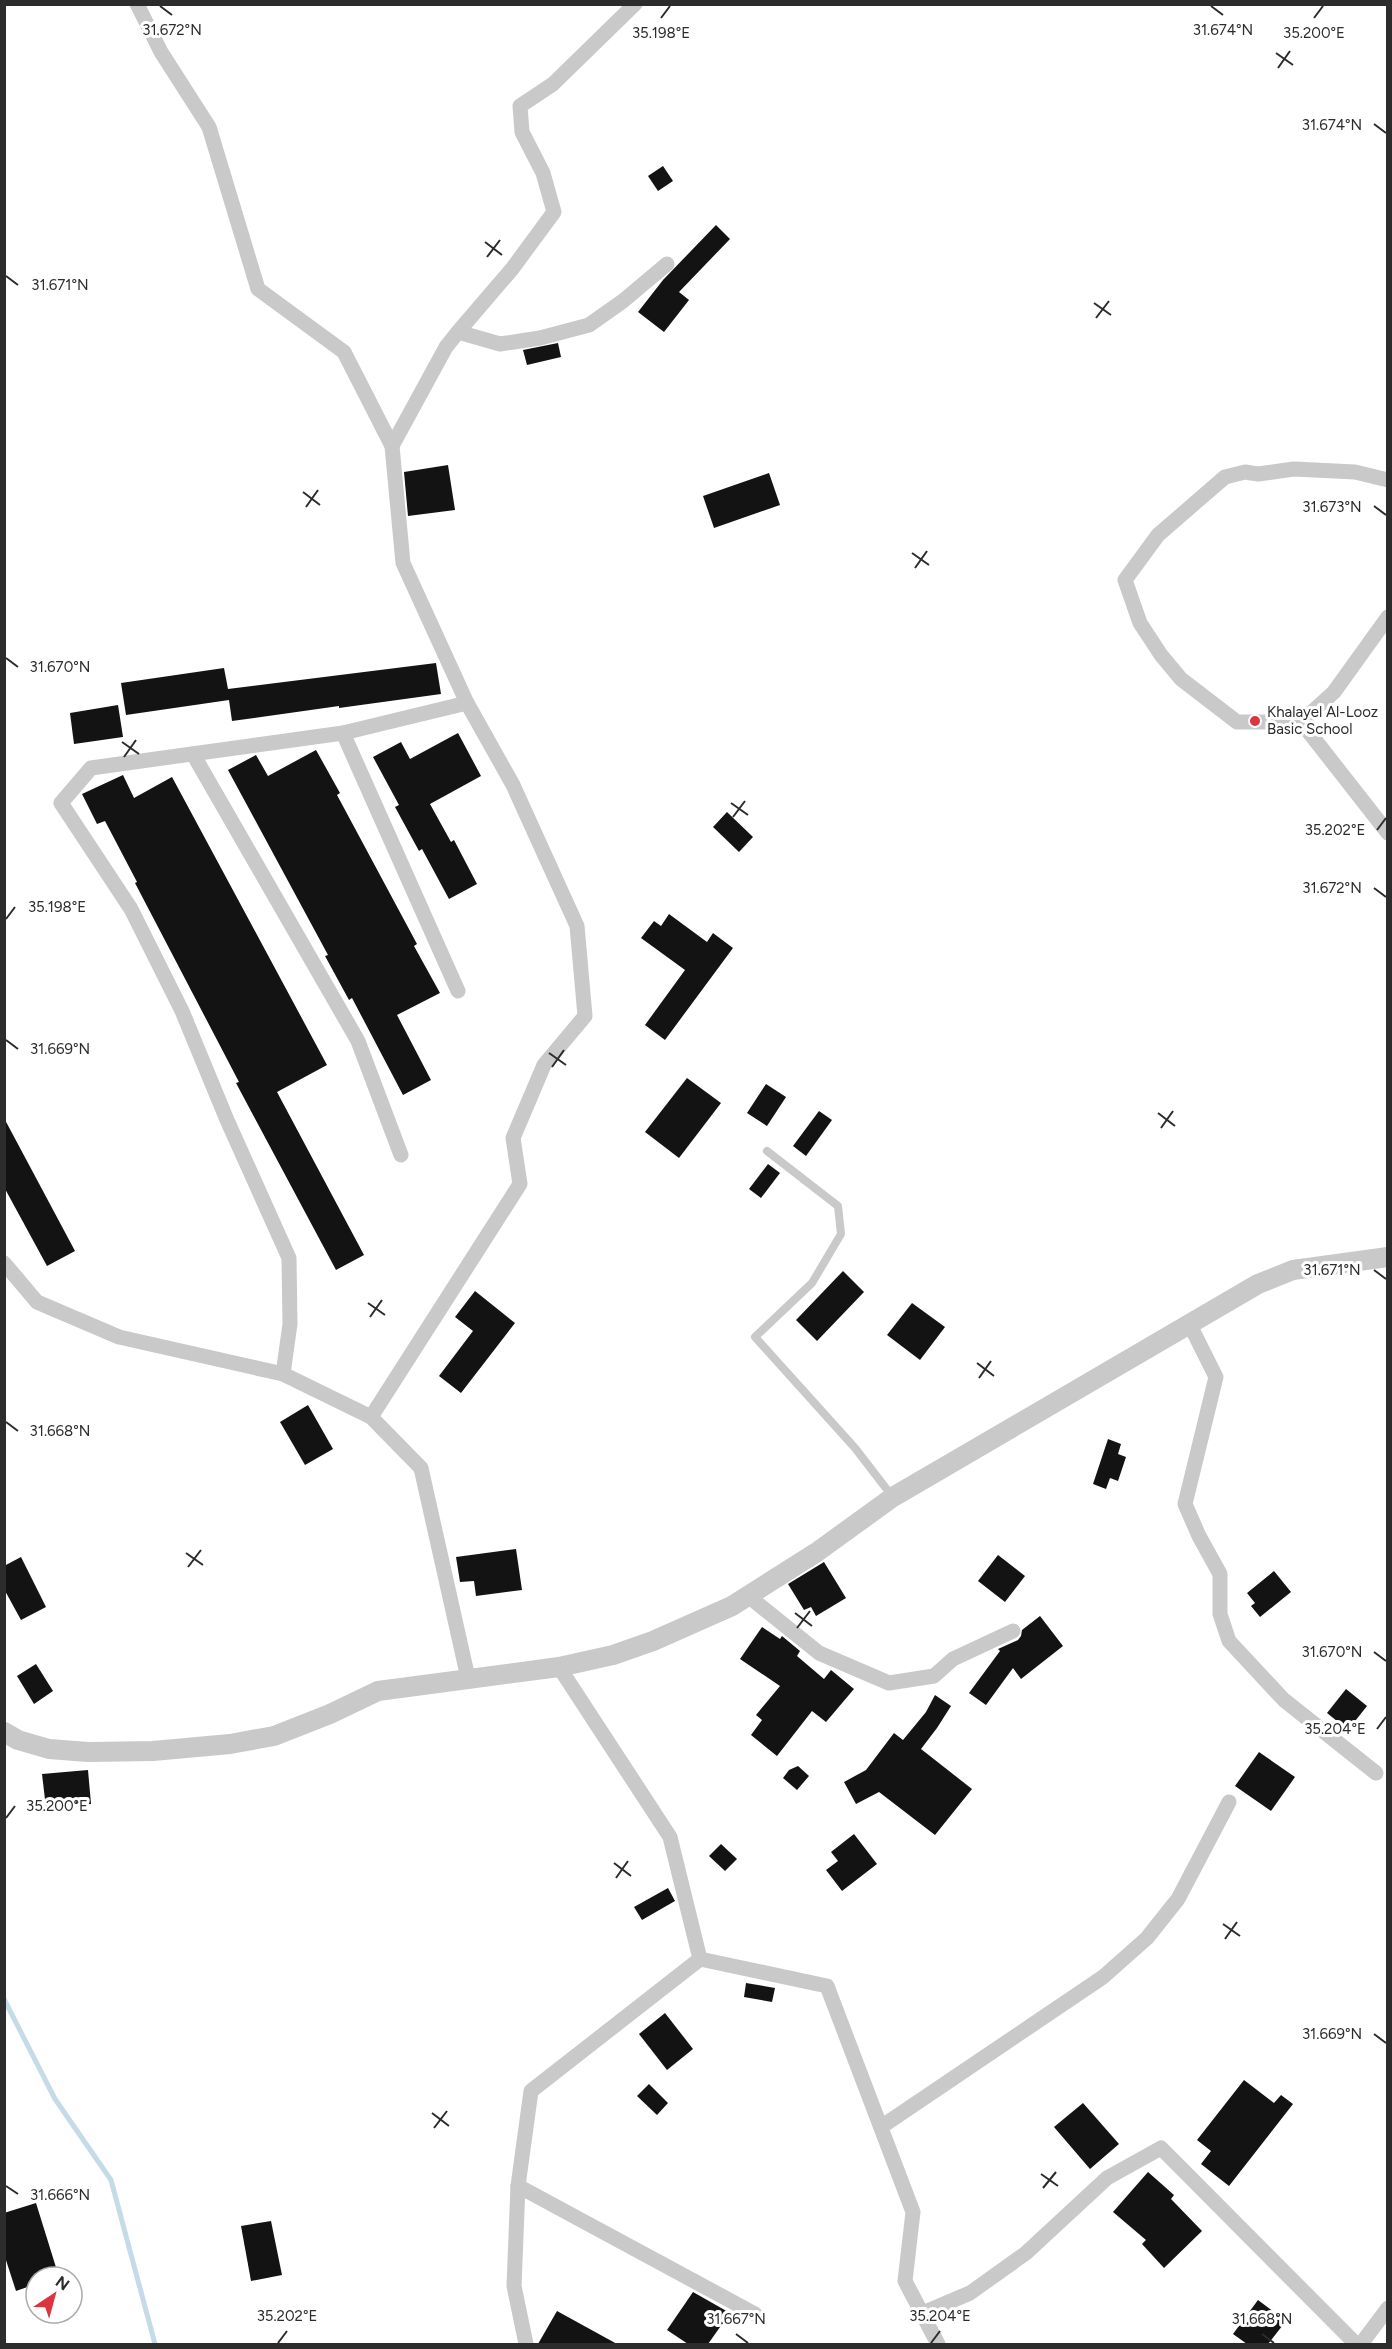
<svg xmlns="http://www.w3.org/2000/svg" width="1392" height="2349" viewBox="0 0 1392 2349" font-family="Figtree,sans-serif">
	<style>
		.lines { fill: none; stroke-linecap: round; stroke-linejoin: round }
		.stream { stroke: #c6dbe8; stroke-width: 5 }
		.building { fill: #131313 }
		.service { stroke: #c9c9c9; stroke-width: 8 }
		.minor { stroke: #c9c9c9; stroke-width: 15 }
		.tertiary { stroke: #c9c9c9; stroke-width: 20 }
		.ticks { fill: none; stroke: #2c2c2c; stroke-width: 2 }
		.poi-dot { fill: #dc3440; stroke: #fff; stroke-width: 2 }
		.labels { text-anchor: middle; stroke-width: 6; stroke-linejoin: round; paint-order: stroke }
		.poi-label { font-size: 15px; fill: #2c2c2c; stroke: #fff; text-anchor: start }
		.ticks-label { font-size: 15px; text-anchor: middle; fill: #2c2c2c; stroke: #fff; stroke-width: 6; stroke-linejoin: round; paint-order: stroke }
	</style>
	<rect width="100%" height="100%" fill="#fff"/>
	<g class="lines">
		<polyline class="stream" points="4,1999 55,2099 111,2180 155,2344"/>
	</g>
	<g class="building">
		<polygon points="663,166 673,181 658,191 648,176"/>
		<polygon points="716,225 730,239 679,292 689,300 664,332 638,312 663,280"/>
		<polygon points="558,343 561,357 527,365 523,350"/>
		<polygon points="448,465 455,510 408,516 404,472"/>
		<polygon points="769,473 780,505 714,528 703,496"/>
		<polygon points="436,663 441,694 339,708 339,706 232,721 229,700 126,715 121,683 224,668 228,689"/>
		<polygon points="118,705 123,737 74,744 70,713"/>
		<polygon points="458,733 481,776 430,804 451,842 454,840 477,884 449,899 422,849 419,851 395,807 399,805 373,757 401,742 410,759"/>
		<polygon points="316,750 340,793 337,795 417,944 414,946 440,993 397,1015 431,1080 403,1095 352,998 349,1000 325,956 328,955 228,770 256,755 268,776"/>
		<polygon points="123,775 134,798 172,777 327,1065 277,1092 364,1255 336,1270 236,1083 239,1082 135,883 137,882 105,821 97,824 82,794"/>
		<polygon points="727,812 753,837 739,852 713,827"/>
		<polygon points="669,914 707,942 713,933 733,948 665,1040 645,1025 685,970 641,938 654,921 661,926"/>
		<polygon points="687,1078 721,1103 679,1158 645,1132"/>
		<polygon points="766,1084 786,1097 767,1126 747,1113"/>
		<polygon points="819,1111 832,1120 806,1156 793,1146"/>
		<polygon points="4,1118 75,1251 47,1266 4,1187"/>
		<polygon points="768,1164 780,1173 761,1198 749,1189"/>
		<polygon points="843,1271 864,1292 817,1341 796,1320"/>
		<polygon points="475,1291 515,1323 461,1393 439,1376 473,1331 455,1317"/>
		<polygon points="912,1303 945,1327 920,1360 887,1335"/>
		<polygon points="308,1405 333,1449 305,1465 280,1422"/>
		<polygon points="1108,1439 1121,1444 1118,1454 1126,1457 1118,1481 1110,1478 1106,1489 1093,1484"/>
		<polygon points="516,1549 522,1590 476,1596 474,1581 460,1582 456,1557"/>
		<polygon points="998,1555 1025,1576 1005,1602 978,1581"/>
		<polygon points="21,1557 46,1607 21,1620 4,1589 4,1566"/>
		<polygon points="824,1562 846,1598 816,1616 811,1607 804,1610 788,1584"/>
		<polygon points="1274,1571 1291,1592 1260,1617 1251,1606 1255,1603 1247,1593"/>
		<polygon points="1040,1616 1063,1646 1021,1679 1013,1668 986,1705 969,1693 1000,1651 998,1649 1018,1640 1021,1636 1022,1630"/>
		<polygon points="762,1627 780,1639 782,1636 800,1651 797,1656 824,1679 831,1670 854,1689 826,1722 812,1711 777,1756 751,1735 762,1720 756,1715 780,1686 740,1659"/>
		<polygon points="36,1664 53,1691 34,1704 17,1676"/>
		<polygon points="1346,1689 1367,1706 1348,1730 1327,1713"/>
		<polygon points="935,1695 951,1706 937,1728 921,1749 972,1789 935,1835 879,1792 856,1804 844,1782 866,1770 894,1733 903,1740 926,1712"/>
		<polygon points="1259,1752 1295,1777 1271,1811 1235,1786"/>
		<polygon points="798,1766 809,1776 797,1790 783,1778 789,1770"/>
		<polygon points="88,1770 91,1804 46,1808 42,1774"/>
		<polygon points="854,1834 877,1864 842,1891 826,1870 838,1861 831,1852"/>
		<polygon points="721,1844 737,1859 725,1871 709,1856"/>
		<polygon points="668,1888 675,1901 642,1920 634,1907"/>
		<polygon points="746,1983 775,1988 772,2002 744,1997"/>
		<polygon points="665,2013 693,2049 667,2070 639,2034"/>
		<polygon points="1244,2080 1274,2103 1281,2095 1293,2104 1229,2186 1201,2164 1211,2151 1197,2140"/>
		<polygon points="649,2084 668,2103 657,2115 637,2096"/>
		<polygon points="1083,2103 1119,2144 1090,2169 1054,2127"/>
		<polygon points="1148,2172 1174,2195 1171,2199 1202,2231 1164,2268 1142,2244 1146,2240 1113,2212"/>
		<polygon points="36,2203 59,2277 36,2277 36,2284 16,2291 4,2254 4,2213"/>
		<polygon points="271,2221 282,2275 251,2281 241,2226"/>
		<polygon points="693,2292 730,2313 708,2344 688,2344 667,2330"/>
		<polygon points="1258,2300 1286,2321 1268,2344 1247,2344 1233,2334"/>
		<polygon points="557,2311 617,2344 538,2344"/>
	</g>
	<g class="lines">
		<polyline class="service" points="767,1151 838,1206 841,1234 812,1283 755,1337 855,1448 892,1496"/>
		<g class="minor">
			<polyline points="137,4 161,52 209,127 258,289 344,352 392,446 403,563 467,703 513,785 577,926 585,1016 544,1065 513,1138 520,1184 371,1417"/>
			<polyline points="458,332 512,269 554,212 543,173 522,132 520,106 553,84 635,4"/>
			<polyline points="392,446 446,347 458,332 500,344 540,338 589,325 623,301 667,264"/>
			<polyline points="1388,480 1355,472 1294,469 1258,474 1245,472 1225,477 1158,535 1125,580 1140,623 1161,655 1181,679 1237,722 1301,722 1334,692 1388,617"/>
			<polyline points="1301,722 1388,833"/>
			<polyline points="343,733 458,991"/>
			<polyline points="193,754 358,1041 401,1155"/>
			<polyline points="4,1263 37,1302 119,1337 283,1374 371,1417 421,1468 468,1678"/>
			<polyline points="1189,1323 1216,1377 1185,1504 1199,1536 1220,1574 1220,1614 1229,1641 1284,1700 1376,1773"/>
			<polyline points="283,1374 290,1324 289,1258 227,1120 182,1011 131,909 61,803 91,768 343,733 467,703"/>
			<polyline points="748,1596 819,1653 889,1683 934,1676 953,1659 1013,1631"/>
			<polyline points="559,1667 670,1837 700,1959 827,1986 913,2212 905,2281 938,2344"/>
			<polyline points="881,2127 1103,1977 1147,1938 1178,1899 1229,1802"/>
			<polyline points="518,2186 755,2314"/>
			<polyline points="923,2313 970,2293 1026,2253 1107,2178 1161,2148 1356,2344"/>
			<polyline points="526,2344 514,2286 518,2186 531,2091 700,1959"/>
			<polyline points="1361,2344 1388,2308"/>
		</g>
		<polyline class="tertiary" points="4,1732 18,1740 49,1749 88,1752 153,1751 230,1744 274,1736 330,1714 378,1691 559,1667 613,1655 653,1641 732,1606 817,1552 893,1497 1258,1284 1293,1270 1388,1257"/>
	</g>
	<path class="ticks" d="M 160,6 L 172,15M 1211,6 L 1223,15M 661,18 L 670,6M 1314,18 L 1323,6M 1276,53 L 1293,65M 1278,68 L 1290,51M 1374,124 L 1386,133M 485,242 L 502,255M 487,257 L 500,240M 6,276 L 18,285M 1094,303 L 1111,315M 1096,318 L 1109,301M 303,492 L 320,505M 1374,506 L 1386,515M 306,507 L 318,490M 912,553 L 929,565M 915,568 L 927,551M 6,658 L 18,667M 122,742 L 139,754M 124,757 L 136,740M 731,803 L 748,815M 733,817 L 745,801M 1377,830 L 1386,818M 1374,888 L 1386,897M 6,919 L 15,907M 6,1040 L 18,1049M 549,1053 L 566,1065M 552,1067 L 564,1050M 1158,1113 L 1175,1126M 1161,1128 L 1173,1111M 1374,1270 L 1386,1279M 368,1303 L 385,1315M 370,1317 L 382,1300M 977,1363 L 994,1376M 979,1378 L 991,1361M 6,1422 L 18,1431M 186,1553 L 203,1565M 188,1567 L 201,1550M 795,1613 L 812,1626M 797,1628 L 810,1611M 1374,1652 L 1386,1661M 1377,1729 L 1386,1717M 6,1818 L 15,1806M 614,1863 L 631,1876M 616,1878 L 628,1861M 1223,1924 L 1240,1936M 1225,1939 L 1237,1922M 1374,2034 L 1386,2043M 432,2113 L 449,2126M 434,2128 L 447,2111M 1041,2174 L 1058,2186M 6,2186 L 18,2194M 1043,2188 L 1056,2172M 736,2334 L 748,2343M 1262,2334 L 1274,2343M 278,2343 L 287,2331M 931,2343 L 940,2331"/>
	<circle class="poi-dot" cx="1255" cy="721" r="6"/>
	<g class="labels">
		<g class="poi-label">
			<text x="1267" y="717">Khalayel Al-Looz<tspan x="1267" dy="17">Basic School</tspan></text>
		</g>
	</g>
	<g class="ticks-label">
		<text x="172" y="35">31.672°N</text>
		<text x="1223" y="35">31.674°N</text>
		<text x="661" y="38">35.198°E</text>
		<text x="1314" y="38">35.200°E</text>
		<text x="1332" y="130">31.674°N</text>
		<text x="60" y="290">31.671°N</text>
		<text x="1332" y="512">31.673°N</text>
		<text x="60" y="672">31.670°N</text>
		<text x="1335" y="835">35.202°E</text>
		<text x="1332" y="893">31.672°N</text>
		<text x="57" y="912">35.198°E</text>
		<text x="60" y="1054">31.669°N</text>
		<text x="1332" y="1275">31.671°N</text>
		<text x="60" y="1436">31.668°N</text>
		<text x="1332" y="1657">31.670°N</text>
		<text x="1335" y="1734">35.204°E</text>
		<text x="57" y="1811">35.200°E</text>
		<text x="1332" y="2039">31.669°N</text>
		<text x="60" y="2200">31.666°N</text>
		<text x="287" y="2321">35.202°E</text>
		<text x="940" y="2321">35.204°E</text>
		<text x="736" y="2324">31.667°N</text>
		<text x="1262" y="2324">31.668°N</text>
	</g>
	<rect width="1392" height="2349" fill="none" stroke="#2c2c2c" stroke-width="12"/>
	<g transform="translate(54 2295) rotate(36)"><circle r="28" fill="#ffffff" stroke="#ababab" stroke-width="1.5"/>
	<path d="M0-4.5L10 22L0 15L-10 22Z" fill="#dc3440"/>
	<text y="-9" font-size="16" font-weight="bold" text-anchor="middle" fill="#2c2c2c">N</text>
	</g>
</svg>
